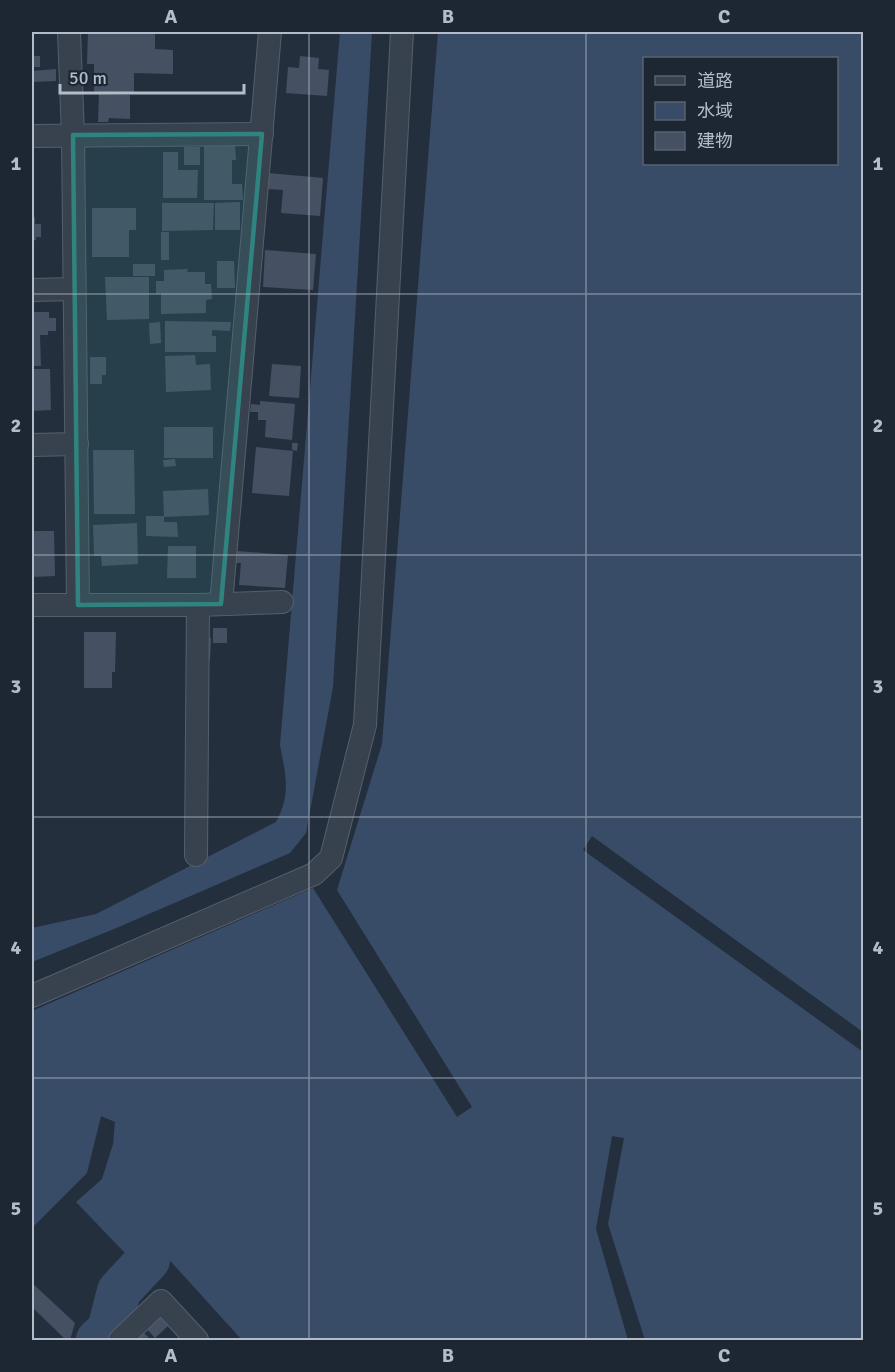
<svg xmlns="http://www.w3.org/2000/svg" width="895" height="1372" viewBox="0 0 895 1372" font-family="Signika,'Noto Sans JP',sans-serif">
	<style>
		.water { fill: #394c67; fill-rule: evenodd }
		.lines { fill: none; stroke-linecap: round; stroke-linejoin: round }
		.river { stroke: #394c67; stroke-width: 44 }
		.building { fill: #455162 }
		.street-casing { stroke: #565f6c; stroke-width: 24 }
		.street { stroke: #38414e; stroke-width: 22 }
		.marked { fill: #308480; fill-opacity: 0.2; stroke: #308480; stroke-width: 4.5; stroke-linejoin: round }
		.grid { fill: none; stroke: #b4bcc9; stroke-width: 1.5; stroke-opacity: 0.55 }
		.neatline { fill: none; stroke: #b4bcc9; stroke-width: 2 }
		.grid-label { font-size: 20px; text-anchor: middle; font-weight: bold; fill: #b4bcc9 }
	</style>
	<rect width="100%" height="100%" fill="#242f3e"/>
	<g class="water">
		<path d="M 340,32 L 372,32 L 333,687 L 306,833 L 290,853 L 114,929 L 32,962 L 32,928 L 96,914 L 276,822 C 291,794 286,776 280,745 Z"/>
		<path d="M 438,32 L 863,32 L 863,1032 L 592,836 L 583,850 L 863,1052 L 863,1340 L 645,1340 L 608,1224 L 624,1138 L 612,1136 L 596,1229 L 628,1340 L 242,1340 L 164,1254 L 147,1276 L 76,1202 L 102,1179 L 113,1144 L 115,1122 L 101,1116 L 87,1173 L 32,1228 L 32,1011 L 313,888 L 457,1117 L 472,1107 L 337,890 L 382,744 ZM 644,58 L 836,58 L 836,164 L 644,164 Z"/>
	</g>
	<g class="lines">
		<polyline class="river" points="98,1340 109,1330 119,1291 148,1260"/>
	</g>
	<g class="building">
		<polygon points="122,32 155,32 155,49 173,50 173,74 134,73 134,93 94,92 94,64 87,64 88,33 122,34"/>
		<rect x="32" y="56" width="8" height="11"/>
		<polygon points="300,56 319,58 318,69 329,70 327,96 286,93 288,67 299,68"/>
		<polygon points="56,69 56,81 32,82 32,71"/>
		<polygon points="99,94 130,95 130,119 109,118 108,122 98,122"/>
		<polygon points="204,145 235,145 236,160 232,160 232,184 242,184 243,200 204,200"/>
		<rect x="184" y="147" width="16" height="18"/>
		<polygon points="163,152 178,152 178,170 198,170 197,198 163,198"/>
		<polygon points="268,173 323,178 320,216 281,213 283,190 267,189"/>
		<polygon points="240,202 240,230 215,230 215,203"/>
		<polygon points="162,203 214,203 213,230 162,231"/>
		<polygon points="92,208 136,208 136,230 129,230 129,257 92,257"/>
		<polygon points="32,217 35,217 35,224 41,224 41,237 36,237 36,240 32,241"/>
		<rect x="161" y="232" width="8" height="28"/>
		<polygon points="265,250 316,254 313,290 263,287"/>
		<polygon points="217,261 234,261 235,288 217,288"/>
		<rect x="133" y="264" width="22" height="12"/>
		<polygon points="188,269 187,272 205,272 205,284 211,284 212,299 206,300 206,313 161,314 161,293 156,294 156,281 164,281 164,270"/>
		<polygon points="105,277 149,277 149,319 107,320"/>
		<polygon points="32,312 49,312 49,318 56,318 56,331 48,331 48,335 40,335 41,366 32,366"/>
		<polygon points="165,321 231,322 230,331 212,330 212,336 216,336 216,352 165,352"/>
		<polygon points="160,322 161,343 150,344 149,323"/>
		<polygon points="195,355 196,365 210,364 211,390 166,392 165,356"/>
		<polygon points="90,357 106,357 106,375 102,375 102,384 90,384"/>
		<polygon points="272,364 301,366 299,398 269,396"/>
		<polygon points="32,369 50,369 51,410 32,411"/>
		<polygon points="260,401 295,404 292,440 265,437 266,420 258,420 258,412 250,412 251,404 260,405"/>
		<rect x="164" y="427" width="49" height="31"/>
		<polygon points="292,443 298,443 297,451 292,450"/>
		<polygon points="256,447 293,451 289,496 252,493"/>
		<polygon points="93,450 134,450 135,514 94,514"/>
		<polygon points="175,459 176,466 164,467 163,460"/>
		<polygon points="208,489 209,515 164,517 163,491"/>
		<polygon points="146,516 164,516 164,522 177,522 178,537 146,536"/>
		<polygon points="137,523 138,564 102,566 101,556 94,556 93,525"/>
		<polygon points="32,531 54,531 55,576 32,577"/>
		<polygon points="168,546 196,546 196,578 167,578"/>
		<polygon points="237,551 288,555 285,588 239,585 241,563 235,563"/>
		<rect x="213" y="628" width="14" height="15"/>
		<polygon points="84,632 116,632 115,672 112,672 112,688 84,688"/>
		<polygon points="205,637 211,638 210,660 205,660"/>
		<polygon points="32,1283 75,1323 70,1340 66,1340 32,1307"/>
		<polygon points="158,1315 168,1326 155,1338 145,1327"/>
		<polygon points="142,1331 151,1340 133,1340"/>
	</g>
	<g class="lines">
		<g class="street-casing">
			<g id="street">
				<polyline points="69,32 73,135 78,605"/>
				<polyline points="32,136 262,134"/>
				<polyline points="32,290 74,289"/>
				<polyline points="32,445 77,444"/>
				<polyline points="221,604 270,32"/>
				<polyline points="32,605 198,605 282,602"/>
				<polyline points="196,855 198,605"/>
				<polyline points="32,996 314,874 331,858 365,725 402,32"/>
				<polyline points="120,1340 161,1301 197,1340"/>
			</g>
		</g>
		<use href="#street" class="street"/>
	</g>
	<path class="marked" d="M 262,134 L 221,604 L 78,605 L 73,135 Z"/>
	<path class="grid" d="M 309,32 L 309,1340M 586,32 L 586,1340M 32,294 L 864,294M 32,555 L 864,555M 32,817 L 864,817M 32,1078 L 864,1078"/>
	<rect width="895" height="1372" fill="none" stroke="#1d2633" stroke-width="66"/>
	<rect x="643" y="57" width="195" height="108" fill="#1d2633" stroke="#59626f" stroke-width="1.5"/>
	<rect x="655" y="76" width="30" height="9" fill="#38414e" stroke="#59626f" stroke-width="1.5"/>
	<text x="697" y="87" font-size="18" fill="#b4bcc9">道路</text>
	<rect x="655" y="102" width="30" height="18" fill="#394c67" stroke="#59626f" stroke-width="1.5"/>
	<text x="697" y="117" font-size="18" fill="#b4bcc9">水域</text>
	<rect x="655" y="132" width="30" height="18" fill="#455162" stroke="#59626f" stroke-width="1.5"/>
	<text x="697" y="147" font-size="18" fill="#b4bcc9">建物</text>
	<path d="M60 84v9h184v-9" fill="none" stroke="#b4bcc9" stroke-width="3"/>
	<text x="69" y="84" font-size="18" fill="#b4bcc9" stroke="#1d2633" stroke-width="4.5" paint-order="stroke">50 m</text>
	<rect x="33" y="33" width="829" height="1306" class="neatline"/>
	<g class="grid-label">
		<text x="171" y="23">A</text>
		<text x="448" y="23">B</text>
		<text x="724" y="23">C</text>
		<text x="16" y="170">1</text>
		<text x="878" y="170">1</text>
		<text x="16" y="432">2</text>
		<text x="878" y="432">2</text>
		<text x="16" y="693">3</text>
		<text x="878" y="693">3</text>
		<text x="16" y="954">4</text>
		<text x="878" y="954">4</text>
		<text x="16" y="1215">5</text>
		<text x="878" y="1215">5</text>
		<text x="171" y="1362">A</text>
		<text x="448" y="1362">B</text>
		<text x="724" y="1362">C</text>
	</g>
</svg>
